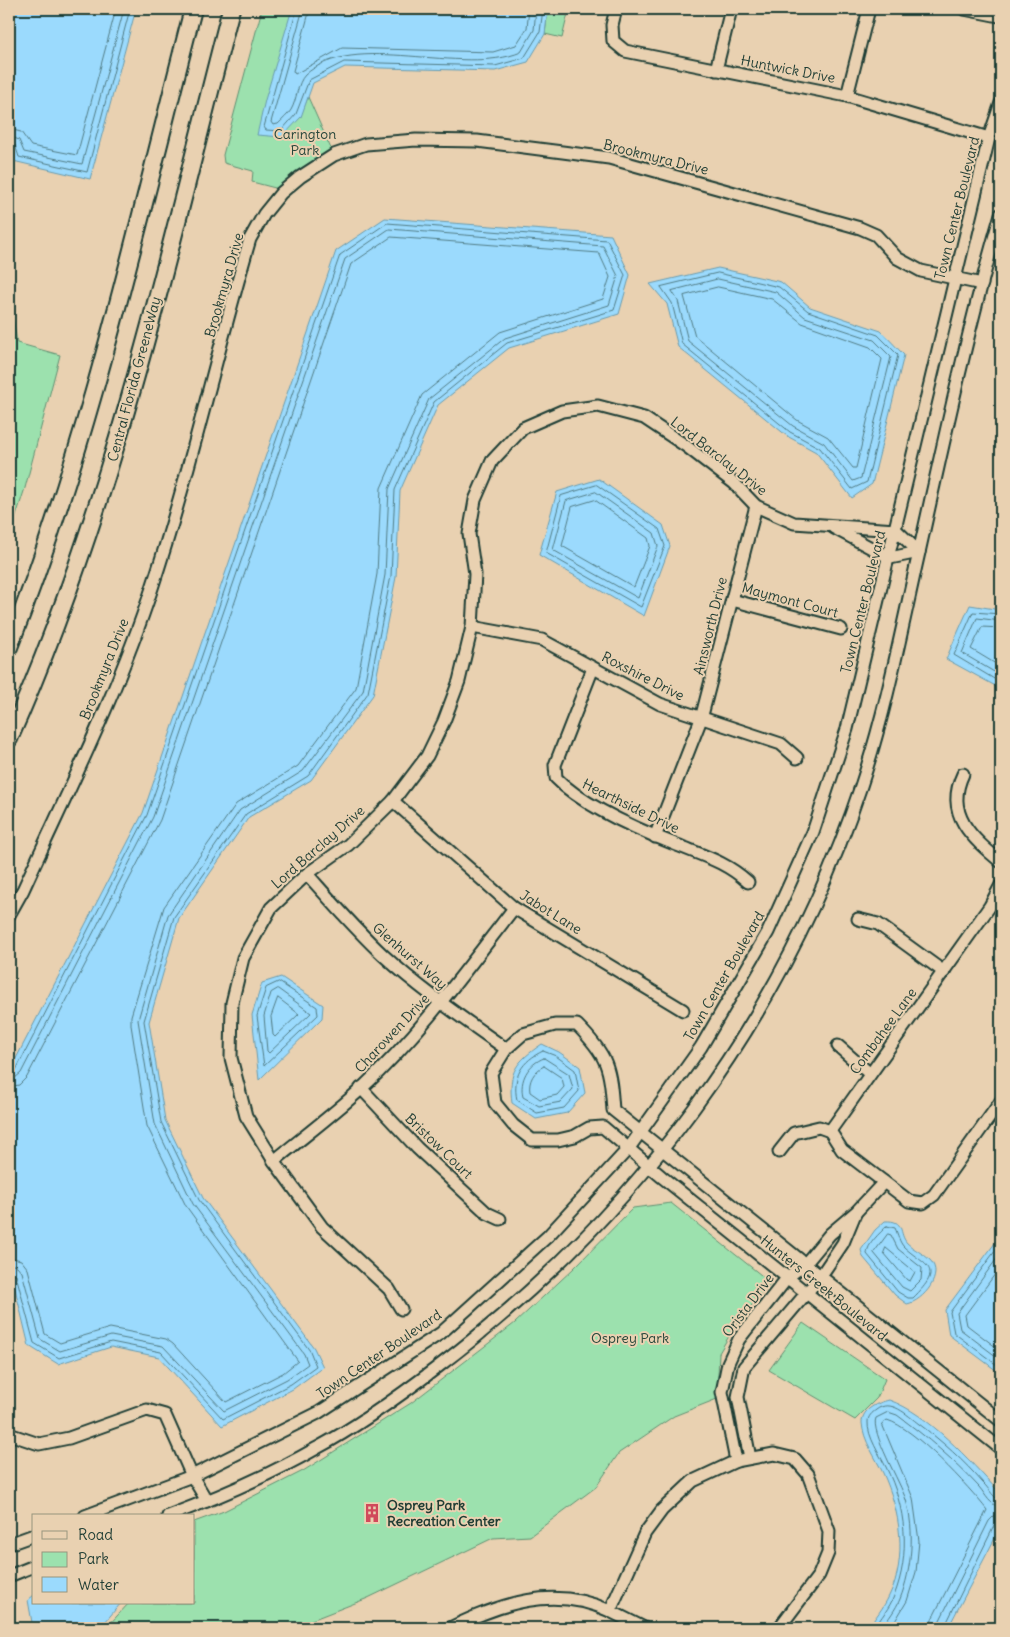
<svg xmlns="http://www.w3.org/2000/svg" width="1010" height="1637" viewBox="0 0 1010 1637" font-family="Delius,sans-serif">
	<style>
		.green { fill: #9ce1ae; stroke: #5e8f71 }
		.water { fill: #9bdafd; stroke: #699bad }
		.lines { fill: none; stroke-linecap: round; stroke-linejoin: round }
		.shore { stroke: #517c84; stroke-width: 1 }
		.minor-casing { stroke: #1f3d34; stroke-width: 15 }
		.highway-casing { stroke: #1f3d34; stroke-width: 20 }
		.minor { stroke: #e9d1b1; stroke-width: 11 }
		.highway { stroke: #e9d1b1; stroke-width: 16 }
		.labels { text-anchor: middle; stroke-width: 4; stroke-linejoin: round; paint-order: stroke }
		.street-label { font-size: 14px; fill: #1f3d34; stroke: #e9d1b1 }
		.park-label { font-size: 14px; fill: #25453a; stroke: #e9d1b1 }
		.poi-label { font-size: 14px; font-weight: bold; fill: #1f3d34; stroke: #e9d1b1; text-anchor: start }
	</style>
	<rect width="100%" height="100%" fill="#e9d1b1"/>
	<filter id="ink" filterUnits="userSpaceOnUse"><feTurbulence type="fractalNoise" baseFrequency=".02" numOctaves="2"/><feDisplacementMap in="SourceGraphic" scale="10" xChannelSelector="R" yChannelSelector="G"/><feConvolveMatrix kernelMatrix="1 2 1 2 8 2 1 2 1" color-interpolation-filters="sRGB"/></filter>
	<g filter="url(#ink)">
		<g class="green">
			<polygon points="262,9 293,9 300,117 308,97 332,151 308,165 279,189 252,182 253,171 224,163 223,155"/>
			<polygon points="548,9 569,9 562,38 545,34"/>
			<polygon points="9,289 17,343 60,355 25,488 9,538"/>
			<polygon points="671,1203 771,1283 738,1321 719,1353 717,1399 674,1416 619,1453 596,1487 530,1536 493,1538 368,1598 291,1628 106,1628 129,1603 194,1603 194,1522 224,1511 303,1471 411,1403 515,1323 574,1268 633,1208"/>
			<polygon points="803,1323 885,1379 877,1398 855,1420 769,1370"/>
		</g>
		<g class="water">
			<polygon points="9,9 136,9 90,179 13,161 9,131"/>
			<polygon points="292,9 548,9 545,34 528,62 495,71 345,67 313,83 301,117 282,137 257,135 265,100"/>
			<polygon points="385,218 611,235 630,275 619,314 509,348 438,405 400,491 396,577 373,695 311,780 249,817 179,918 149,1022 165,1120 203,1198 314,1348 323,1367 293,1389 222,1426 159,1357 111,1347 58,1364 29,1346 9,1264 9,1072 143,813 336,251"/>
			<polygon points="718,268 781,282 810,307 881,331 904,355 872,484 852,498 816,452 787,436 678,347 667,304 650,284"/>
			<polygon points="599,479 663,525 670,546 644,616 539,555 557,492"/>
			<polygon points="970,605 1001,610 1001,689 946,659"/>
			<polygon points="281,977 323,1005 322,1018 259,1080 252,1015 262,983"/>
			<path d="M 542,1044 L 559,1052 L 580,1067 L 585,1093 L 567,1113 L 536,1119 L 512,1103 C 508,1071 516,1062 542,1044 Z"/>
			<path d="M 885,1221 C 906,1220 898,1233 907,1243 C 914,1250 923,1253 930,1260 C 945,1275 923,1301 907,1304 L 895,1295 L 863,1257 L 861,1250 L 875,1230 Z"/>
			<polygon points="1001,1235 1001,1374 949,1335 945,1310"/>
			<path d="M 889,1400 C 929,1414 969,1460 998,1491 L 1001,1504 L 1001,1522 L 994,1540 L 948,1628 L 868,1628 C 875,1618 884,1607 889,1596 C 908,1558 900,1510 883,1473 C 876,1458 863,1440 862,1423 C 862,1409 877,1403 889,1400 Z"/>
			<polygon points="34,1595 34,1603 121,1603 100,1628 33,1628 28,1600"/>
		</g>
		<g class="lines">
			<g class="shore">
				<polyline points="297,9 264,127 266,130 281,131 296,114 309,80 344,62 495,66 524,58 540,32 543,9"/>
				<path d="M 303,9 L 271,122 L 273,125 L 278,124 C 282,120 288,115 291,110 C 297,100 297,83 305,75 C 354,30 462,77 521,52 L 534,30 L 536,9"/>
				<polyline points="310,9 293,71 295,74 342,48 493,52 516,45 527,28 529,9"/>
				<polyline points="9,129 21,132 31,146 77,155 116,9"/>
				<polyline points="9,136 19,140 24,152 82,164 124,9"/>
				<polyline points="9,143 15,145 19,157 87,172 130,9"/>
				<polygon points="718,273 779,287 808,311 878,335 898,355 867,482 852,489 820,448 790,432 682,344 672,303 661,287"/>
				<polygon points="718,279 776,292 805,317 874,340 891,357 861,478 853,481 824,443 793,426 688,341 678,301 672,291"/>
				<polygon points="718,287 772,299 802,323 870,347 882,359 856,468 853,468 828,437 797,420 695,336 684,296"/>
				<polygon points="597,485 659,529 665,546 641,607 546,553 561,496"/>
				<polygon points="596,492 654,533 658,546 638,598 553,550 566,501"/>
				<polygon points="595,500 648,538 650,546 634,587 562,546 572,507"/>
				<polyline points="1001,614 973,612 954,655 1001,683"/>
				<polyline points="1001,621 977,618 962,653 1001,676"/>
				<polyline points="1001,628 982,627 971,649 1001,667"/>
				<polygon points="279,982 317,1007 318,1015 264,1066 257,1016 266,988"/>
				<polygon points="278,989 311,1013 269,1053 267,1051 264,1016 271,993"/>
				<polygon points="278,998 299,1014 275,1037 273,1035 271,1017"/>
				<path d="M 543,1051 L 556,1056 L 575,1070 L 579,1091 L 564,1108 L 537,1113 L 517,1100 C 512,1076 522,1061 543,1051 Z"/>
				<path d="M 544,1058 L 569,1074 L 573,1089 L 561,1102 L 539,1106 L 523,1097 C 519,1080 528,1064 544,1058 Z"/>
				<path d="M 544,1066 L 562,1078 L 564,1087 L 557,1095 L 540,1099 L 530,1092 C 528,1081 534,1071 544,1066 Z"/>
				<polyline points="9,1073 16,1070 147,815 340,255 387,223 607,240 625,275 614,310 507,343 434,402 395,490 391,576 368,693 308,776 246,814 174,917 144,1021 161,1122 199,1200 310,1351 316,1366 291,1384 223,1419 161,1352 111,1342 59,1358 34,1343 16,1275 9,1271"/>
				<polyline points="9,1080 15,1078 21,1073 153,817 345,259 389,229 603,246 618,276 609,305 505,338 429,399 389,489 385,575 363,691 303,771 240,810 168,915 138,1020 155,1124 193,1204 304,1354 308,1364 287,1379 224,1411 163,1346 111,1336 60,1351 40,1339 22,1272 17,1266 9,1264"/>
				<polyline points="9,1087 19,1085 27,1077 160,820 351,264 391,237 599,253 610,277 603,299 500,332 422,395 381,488 377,574 356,688 298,766 236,804 164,907 131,1016 131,1025 147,1126 186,1206 298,1361 283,1373 226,1402 173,1344 166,1339 110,1328 60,1343 45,1334 28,1269 21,1260 9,1257"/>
				<path d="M 887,1226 L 895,1228 C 898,1234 899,1242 904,1247 C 926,1267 945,1267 913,1298 L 908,1298 L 898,1292 L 867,1254 C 867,1244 880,1233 887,1226 Z"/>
				<polygon points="888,1234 891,1235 898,1249 922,1268 921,1280 910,1291 902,1287 874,1253"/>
				<polyline points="1001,1243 950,1312 954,1333 1001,1368"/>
				<polygon points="886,1248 915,1272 910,1281 907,1280 884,1253"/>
				<polyline points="1001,1253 957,1313 960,1329 1001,1360"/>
				<polyline points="1001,1266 965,1315 967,1325 1001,1351"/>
				<path d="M 874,1628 C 881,1618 890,1607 894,1596 C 911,1554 906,1507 886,1467 C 880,1455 867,1436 868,1422 C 868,1416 872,1413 876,1410 C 891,1398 907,1415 919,1424 C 942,1441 964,1461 983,1483 C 989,1488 994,1500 1001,1500"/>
				<path d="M 882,1628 C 888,1619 896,1609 900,1599 C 912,1569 915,1531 906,1500 C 901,1483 870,1432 876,1418 L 888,1412 L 897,1415 C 927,1437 954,1460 979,1487 C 986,1495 990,1506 1001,1507"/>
				<path d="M 891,1628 L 907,1601 L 916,1572 L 919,1541 L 913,1498 L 882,1424 L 887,1420 C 915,1428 969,1487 987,1510 L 932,1619 L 931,1628"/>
				<polyline points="938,1628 939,1622 989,1521 994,1516 1001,1514"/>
				<polyline points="944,1628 995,1524 1001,1521"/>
			</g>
			<g class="minor-casing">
				<g id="minor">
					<polyline points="616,9 612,25 613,41 625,51 847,96 989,138"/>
					<polyline points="964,9 999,16"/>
					<polyline points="716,70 731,9"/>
					<polyline points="847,96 869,9"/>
					<polyline points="834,528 890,558 919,552"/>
					<polyline points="732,600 841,629"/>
					<polyline points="472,627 542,640 660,704 781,744 797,758"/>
					<path d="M 593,668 L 555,765 L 556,778 C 583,806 641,831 677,845 C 704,856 726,862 748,882"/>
					<path d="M 963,774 C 944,814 972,838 1001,862"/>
					<polyline points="393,801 514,908 683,1010"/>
					<polyline points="655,837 701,719 756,506"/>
					<path d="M 307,874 C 332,902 356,930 383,955 C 421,990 464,1019 506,1049"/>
					<polyline points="1001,885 990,906 830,1131 842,1150 909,1201 923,1203 934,1195 1001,1101"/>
					<path d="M 9,915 L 23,890 C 68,791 118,692 152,588 C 190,473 216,355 250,239 L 264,214 L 281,193 L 300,177 L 334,155 L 366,144 L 416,140 L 477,141 L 609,158 L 860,228 L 876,235 L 897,258 L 921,271 L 982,284"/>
					<polyline points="858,919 878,924 944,972"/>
					<polyline points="838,1046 870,1074"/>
					<polyline points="361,1088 417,1148 487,1213 500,1219"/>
					<polyline points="779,1152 794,1133 819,1127 830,1131"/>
					<path d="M 274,1161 C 303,1137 334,1114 362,1088 C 420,1034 466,970 514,908"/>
					<polyline points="401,1309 389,1289 322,1227 274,1161 246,1116 231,1058 232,1003 243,958 271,908 307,874 348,845 393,801 427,756 444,721 459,681 472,627 475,574 469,534 475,500 492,461 523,428 562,411 598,406 644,418 686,446 734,483 756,506 794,523 896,530 919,552"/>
					<path d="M 1001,1421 L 613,1110 C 610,1067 608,1056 577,1025 L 555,1025 L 523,1034 L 506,1049 L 491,1073 L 495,1103 L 513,1125 L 532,1140 L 558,1140 L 575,1136 L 589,1128 L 603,1127 L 662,1177 L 1001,1449"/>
					<polyline points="9,1434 39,1444 69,1438 147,1410 165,1415 192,1476 207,1501"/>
					<polyline points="750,1458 738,1397 744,1367 820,1277 843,1243 855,1214"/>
					<polyline points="736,1461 722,1392 728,1363 739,1339 788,1277 806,1263 830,1234 856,1212 884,1182"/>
					<polyline points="85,1516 192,1476 318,1413 441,1333 548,1236 629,1148 701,1047 768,932 813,832 847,729 955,279 989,138 1001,103"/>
					<path d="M 168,1516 C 219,1497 270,1475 317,1448 C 360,1425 401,1395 439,1366 C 635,1217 783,1020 861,786 C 887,708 902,627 920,548 C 945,436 969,323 1001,214"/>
					<polyline points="9,1544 34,1535"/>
					<polyline points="9,1576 34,1566"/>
					<path d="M 450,1628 C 502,1603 554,1585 610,1611"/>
					<polyline points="644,1628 610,1611 645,1533 662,1510 693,1481 736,1461 774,1454 795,1459 808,1474 829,1531 828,1553 819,1575 779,1628"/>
				</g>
			</g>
			<g class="highway-casing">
				<g id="highway">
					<path d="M 9,647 C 90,441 138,223 193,9"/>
					<path d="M 9,739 C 113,506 167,256 231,9"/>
				</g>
			</g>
			<use href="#minor" class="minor"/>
			<use href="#highway" class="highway"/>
		</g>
	</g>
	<defs>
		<g id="building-bare" transform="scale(1.5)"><path d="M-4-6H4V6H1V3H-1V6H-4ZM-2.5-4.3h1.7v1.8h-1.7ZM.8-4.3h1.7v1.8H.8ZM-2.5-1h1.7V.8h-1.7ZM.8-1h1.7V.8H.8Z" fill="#d1495b" stroke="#e9d1b1" stroke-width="2.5" paint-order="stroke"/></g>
	</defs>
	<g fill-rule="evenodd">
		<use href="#building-bare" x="372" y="1513"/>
	</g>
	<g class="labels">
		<g class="street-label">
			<text transform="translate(788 69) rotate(11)" y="5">Huntwick Drive</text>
			<text transform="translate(656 157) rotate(14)" y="5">Brookmyra Drive</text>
			<text transform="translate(957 208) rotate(-76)" y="5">Town Center Boulevard</text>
			<text transform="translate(224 285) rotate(-74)" y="5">Brookmyra Drive</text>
			<text transform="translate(134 379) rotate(-75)" y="5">Central Florida GreeneWay</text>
			<text transform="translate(719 456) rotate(38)" y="5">Lord Barclay Drive</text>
			<text transform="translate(790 600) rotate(15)" y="5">Maymont Court</text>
			<text transform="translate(863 602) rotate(-76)" y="5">Town Center Boulevard</text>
			<text transform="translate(710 626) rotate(-76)" y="5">Ainsworth Drive</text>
			<text transform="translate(104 669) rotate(-68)" y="5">Brookmyra Drive</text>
			<text transform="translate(643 676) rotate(27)" y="5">Roxshire Drive</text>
			<text transform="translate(631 806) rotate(26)" y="5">Hearthside Drive</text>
			<text transform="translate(318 847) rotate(-41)" y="5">Lord Barclay Drive</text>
			<text transform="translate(551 912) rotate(32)" y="5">Jabot Lane</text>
			<text transform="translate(410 956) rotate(41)" y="5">Glenhurst Way</text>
			<text transform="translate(724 976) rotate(-60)" y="5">Town Center Boulevard</text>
			<text transform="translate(883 1031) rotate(-54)" y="5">Combahee Lane</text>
			<text transform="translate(392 1033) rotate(-47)" y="5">Charowen Drive</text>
			<text transform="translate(439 1146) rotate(44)" y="5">Bristow Court</text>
			<text transform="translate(824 1288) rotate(39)" y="5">Hunters Creek Boulevard</text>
			<text transform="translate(748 1305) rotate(-53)" y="5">Orista Drive</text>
			<text transform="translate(379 1354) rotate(-34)" y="5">Town Center Boulevard</text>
		</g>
		<g class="park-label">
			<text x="305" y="139">Carington<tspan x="305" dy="16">Park</tspan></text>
			<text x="630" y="1343">Osprey Park</text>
		</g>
		<g class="poi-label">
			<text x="387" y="1510">Osprey Park<tspan x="387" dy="16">Recreation Center</tspan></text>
		</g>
	</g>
	<rect width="1010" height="1637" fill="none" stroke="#e9d1b1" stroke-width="30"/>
	<rect x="15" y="15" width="980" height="1607" fill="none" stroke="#1f3d34" stroke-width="2" filter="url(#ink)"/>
	<rect x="32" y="1514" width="162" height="90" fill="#e9d1b1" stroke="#98967f"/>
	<rect x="42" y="1531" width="25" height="8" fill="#e9d1b1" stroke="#98967f"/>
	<text x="78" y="1540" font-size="15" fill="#1f3d34">Road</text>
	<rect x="42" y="1552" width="25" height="15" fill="#9ce1ae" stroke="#98967f"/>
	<text x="78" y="1564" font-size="15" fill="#1f3d34">Park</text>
	<rect x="42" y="1577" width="25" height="15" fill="#9bdafd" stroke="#98967f"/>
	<text x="78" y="1590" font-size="15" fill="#1f3d34">Water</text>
</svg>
